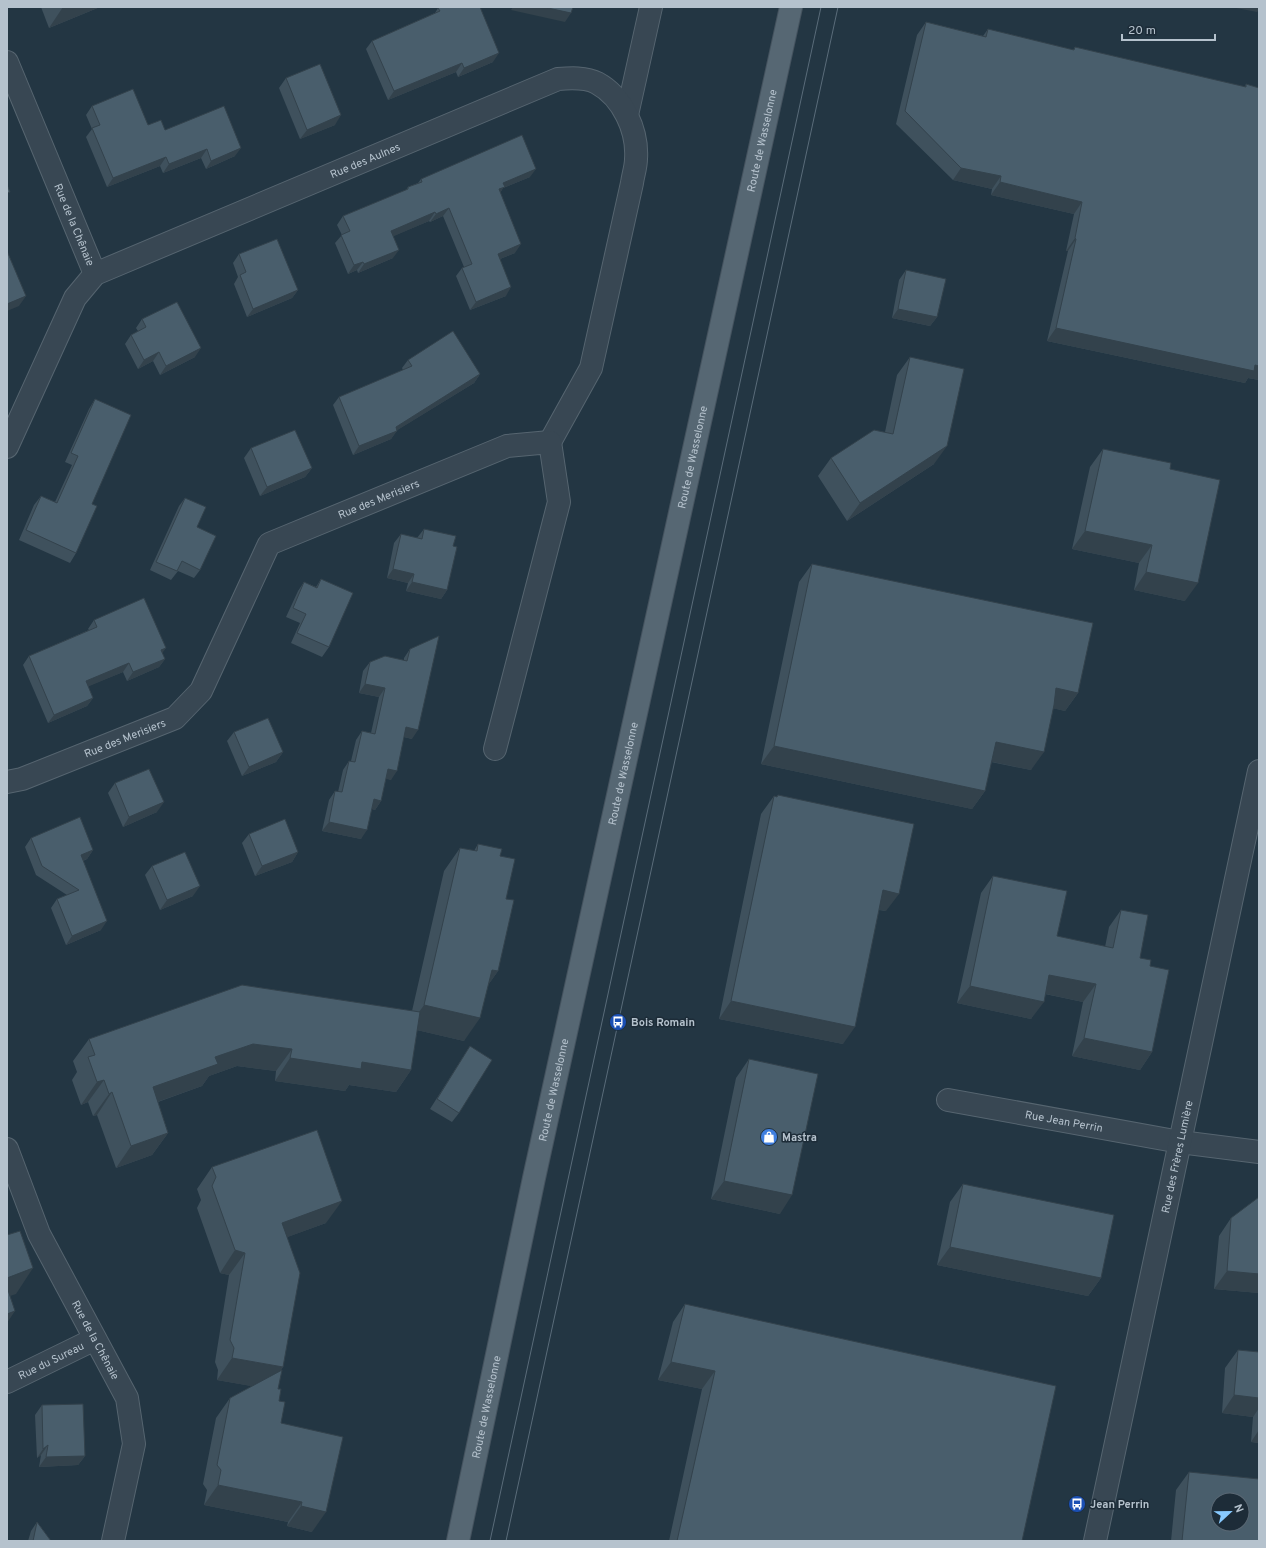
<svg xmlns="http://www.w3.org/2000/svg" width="1266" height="1548" viewBox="0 0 1266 1548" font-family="Overpass,sans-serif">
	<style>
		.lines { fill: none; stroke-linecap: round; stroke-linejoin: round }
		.minor-casing { stroke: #566570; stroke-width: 24 }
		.major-casing { stroke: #45535f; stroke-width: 24 }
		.minor { stroke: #384753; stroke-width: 22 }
		.major { stroke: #566773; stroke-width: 22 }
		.tram { stroke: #5a6c7a; stroke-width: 1 }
		.wall { fill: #3f515d }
		.shaded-wall { fill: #33424c }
		.building { fill: #495e6c; stroke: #33424c; fill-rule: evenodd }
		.labels { text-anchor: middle; stroke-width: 3; stroke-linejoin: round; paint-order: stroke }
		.street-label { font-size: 11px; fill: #b5c2cd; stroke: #1d2c38 }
		.poi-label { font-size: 11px; font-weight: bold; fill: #b5c2cd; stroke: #1d2c38; text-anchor: start }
	</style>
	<rect width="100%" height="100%" fill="#233643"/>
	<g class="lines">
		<g class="minor-casing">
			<g id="minor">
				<path id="s1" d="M 7,62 L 95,274"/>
				<polyline points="627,115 651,7"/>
				<path id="s2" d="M 7,447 L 75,298 L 95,274 L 558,79 C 570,78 586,77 597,83 C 623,97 638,131 636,159 C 636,167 633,175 632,183 L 591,368 L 550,442"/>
				<path id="s3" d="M 7,782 L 22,779 L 175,718 L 201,691 L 269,544 L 507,446 L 550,442 L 559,502 L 495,749"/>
				<path id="s4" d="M 948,1100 L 1180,1142 L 1259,1152"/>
				<path id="s5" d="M 7,1149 L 39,1234 L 127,1398 L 134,1444 L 113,1541"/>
				<path id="s6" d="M 7,1382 L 95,1339"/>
				<path id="s7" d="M 1095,1541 L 1259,771"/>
			</g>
		</g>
		<g class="major-casing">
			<g id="major">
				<path id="s8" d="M 458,1541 L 534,1178 L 791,7"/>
			</g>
		</g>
		<use href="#minor" class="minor"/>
		<use href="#major" class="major"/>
		<g class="tram">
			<polyline points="490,1541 821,7"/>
			<polyline points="506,1541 838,7"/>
		</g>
	</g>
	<g class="wall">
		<polygon points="41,7 100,7 49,28"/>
		<polygon points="438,8 493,62 458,77 456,72 388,100 366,49 372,41 435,13"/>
		<polygon points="926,22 983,36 988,29 1073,50 1075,47 1245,87 1246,84 1259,88 1259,380 1248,378 1245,383 1047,341 1068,251 1066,251 1074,214 991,195 992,189 953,180 896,124 917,35"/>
		<polygon points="286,78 335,125 300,139 279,88"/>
		<polygon points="92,106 165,130 235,156 206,169 201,158 163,173 160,166 107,187 86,137 92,129 86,115"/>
		<polygon points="530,177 503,188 500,193 515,253 500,259 506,296 470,310 456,276 462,268 464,267 443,216 430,222 429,221 393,236 393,258 358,273 357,270 348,274 335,243 342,235 337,225 343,216 406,190 408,187 418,183 421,179"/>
		<polygon points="239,254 298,290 292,298 247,317 234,284 238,277 233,263"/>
		<polygon points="906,270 937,317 930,326 892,318 899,280"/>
		<polygon points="142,319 195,357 160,375 153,361 138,369 125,344 131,335 138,331 136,328"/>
		<polygon points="910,357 934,464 847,521 818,476 831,458 885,432 897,375"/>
		<polygon points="408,360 480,374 474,383 397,430 391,439 353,455 333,405 339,397 403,370 402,368"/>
		<polygon points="95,399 92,504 76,553 70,563 19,540 34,505 41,496 55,502 72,465 65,462 89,409"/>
		<polygon points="251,448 312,468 305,477 260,496 244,458"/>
		<polygon points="1103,449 1170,469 1185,601 1134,590 1139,563 1072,549 1090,467"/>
		<polygon points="185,498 197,527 200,570 194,578 178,571 171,580 150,570 179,506"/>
		<polygon points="424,529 453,546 447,590 441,599 406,591 408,583 387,578 394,543 401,534 417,538"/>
		<polygon points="812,564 1078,693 1065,711 1053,708 1031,770 991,762 985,791 972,809 761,764 799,582"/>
		<polygon points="321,579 329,647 322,657 291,643 300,623 286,617 298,591 304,582 316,587"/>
		<polygon points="94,620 162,653 165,659 159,667 127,681 123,672 88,686 93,698 87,706 48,723 23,665 29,656 89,630 88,629"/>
		<polygon points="410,649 412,739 404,737 391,780 386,778 381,801 375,810 372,809 361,839 322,831 329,800 335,791 338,792 343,770 349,761 351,761 356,740 362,731 371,733 379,697 359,693 363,671 370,662 404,660 404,658"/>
		<polygon points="234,732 283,752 276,762 242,776 227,741"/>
		<polygon points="115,783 157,812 123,827 108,793"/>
		<polygon points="778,795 886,911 879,910 843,1044 719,1019 761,814 774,796 777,797"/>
		<polygon points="249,834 298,852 292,862 255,876 242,843"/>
		<polygon points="31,838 93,850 87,859 83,861 101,930 66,945 51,908 57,899 67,895 36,875 25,847"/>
		<polygon points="478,844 500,856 506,899 498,971 488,985 464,1041 417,1030 411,1070 396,1092 349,1085 345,1091 275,1081 276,1071 237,1066 209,1076 202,1086 158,1102 168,1133 152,1155 116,1168 97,1115 93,1116 88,1102 81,1105 72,1080 77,1072 73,1061 89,1039 412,1011 444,871 460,848 474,851"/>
		<polygon points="152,866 193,896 160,910 145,875"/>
		<polygon points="993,876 1057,936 1105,947 1109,927 1121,910 1140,958 1150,966 1152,1052 1140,1070 1072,1056 1083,1002 1045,994 1031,1019 957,1003 981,893"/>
		<polygon points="470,1046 459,1113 452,1122 430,1109"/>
		<polygon points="749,1059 780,1214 711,1199 736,1078"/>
		<polygon points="212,1167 326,1223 287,1237 283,1367 281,1370 278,1389 281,1423 312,1532 287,1526 288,1522 204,1505 207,1490 203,1484 216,1418 230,1398 252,1386 217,1380 218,1370 215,1362 229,1275 220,1273 197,1208 201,1200 197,1189"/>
		<polygon points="963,1184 1101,1278 1088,1296 937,1265 950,1202"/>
		<polygon points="1231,1218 1259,1293 1214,1289 1219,1236"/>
		<polygon points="685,1304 1022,1541 669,1541 702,1389 658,1380 673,1322"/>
		<polygon points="1259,1343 1259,1443 1251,1442 1253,1417 1222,1413 1225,1368 1238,1350 1258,1352"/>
		<polygon points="42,1405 85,1456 78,1465 39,1467 41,1455 37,1458 35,1415"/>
		<polygon points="1189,1472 1259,1541 1171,1541 1176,1490"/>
		<polygon points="37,1522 51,1541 28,1541 31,1531"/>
	</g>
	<g class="shaded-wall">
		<polygon points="63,7 100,7 49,28"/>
		<polygon points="513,7 543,7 571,13 565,22 511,10"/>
		<polygon points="1231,7 1259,7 1259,10 1257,12"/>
		<polygon points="499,53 493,62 458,77 464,68"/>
		<polygon points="462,63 456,72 388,100 394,91"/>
		<polygon points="341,115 335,125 300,139 307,130"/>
		<polygon points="241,148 235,156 206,169 211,161"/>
		<polygon points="207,149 201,158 163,173 169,164"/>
		<polygon points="166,157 160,166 107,187 113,178"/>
		<polygon points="961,168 1001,176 992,189 953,180"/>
		<polygon points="536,169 530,177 503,188 499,195 493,197 503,183"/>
		<polygon points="1000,182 1082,202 1074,214 991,195"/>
		<polygon points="449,208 443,216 430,222 436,214"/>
		<polygon points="435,212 429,221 385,240 391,231"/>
		<polygon points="1075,238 1076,239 1068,251 1066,251"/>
		<polygon points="521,244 515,253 492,262 498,254"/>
		<polygon points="399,250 393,258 358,273 364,264"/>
		<polygon points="363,262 357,270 348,274 354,265"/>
		<polygon points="511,287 506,296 470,310 476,302"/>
		<polygon points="298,290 292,298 247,317 253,309"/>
		<polygon points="26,296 19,306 7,311 7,304"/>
		<polygon points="898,309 937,317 930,326 892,318"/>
		<polygon points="1056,328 1259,366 1259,380 1248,378 1245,383 1047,341"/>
		<polygon points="201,348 195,357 160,375 166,366"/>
		<polygon points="159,352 153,361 138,369 144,360"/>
		<polygon points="480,374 474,383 396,431 397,431 391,439 353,455 359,446 396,427"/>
		<polygon points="947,446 934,464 847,521 860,503"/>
		<polygon points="312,468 305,477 260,496 267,487"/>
		<polygon points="1085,531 1152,545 1139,563 1072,549"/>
		<polygon points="393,569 414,574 408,583 387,578"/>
		<polygon points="1146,572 1198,583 1185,601 1134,590"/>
		<polygon points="412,582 447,590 441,599 406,591"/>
		<polygon points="166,648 160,656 161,650"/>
		<polygon points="165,659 159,667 127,681 133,672"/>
		<polygon points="129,663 123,672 80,690 86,681"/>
		<polygon points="365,684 385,688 379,697 359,693"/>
		<polygon points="1056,688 1078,693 1065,711 1043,706"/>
		<polygon points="93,698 87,706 48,723 54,715"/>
		<polygon points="406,727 418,730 412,739 400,736"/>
		<polygon points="996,742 1044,752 1031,770 983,760"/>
		<polygon points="774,746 985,791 972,809 761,764"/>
		<polygon points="283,752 276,762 242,776 249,767"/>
		<polygon points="388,769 397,771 391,780 382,778"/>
		<polygon points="374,799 381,801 375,810 368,808"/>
		<polygon points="164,802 157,812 123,827 129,817"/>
		<polygon points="329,822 367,830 361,839 322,831"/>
		<polygon points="93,850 87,859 74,864 81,855"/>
		<polygon points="298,852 292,862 255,876 262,866"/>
		<polygon points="200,886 193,896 160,910 167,900"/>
		<polygon points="883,890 899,894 886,911 870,908"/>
		<polygon points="107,921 101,930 66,945 72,936"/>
		<polygon points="492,970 498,971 482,994"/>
		<polygon points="1049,975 1096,984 1083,1002 1037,992"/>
		<polygon points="970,986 1044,1002 1031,1019 957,1003"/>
		<polygon points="731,1001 855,1027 843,1044 719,1019"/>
		<polygon points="424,1005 480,1018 464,1041 408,1028"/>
		<polygon points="1084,1038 1152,1052 1140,1070 1072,1056"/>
		<polygon points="253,1044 292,1049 276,1071 237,1066 209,1076 202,1086 137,1109 153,1087 215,1057"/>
		<polygon points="290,1058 362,1062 411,1070 396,1092 349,1085 345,1091 275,1081"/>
		<polygon points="104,1080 88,1102 81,1105 97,1082"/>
		<polygon points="112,1092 97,1115 93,1116 109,1094"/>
		<polygon points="168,1133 152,1155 116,1168 131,1146"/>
		<polygon points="724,1181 792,1195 780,1214 711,1199"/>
		<polygon points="342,1201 326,1223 266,1245 282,1223"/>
		<polygon points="950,1247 1101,1278 1088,1296 937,1265"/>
		<polygon points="235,1250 245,1253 229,1275 220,1273"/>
		<polygon points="33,1268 16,1294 7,1297 7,1278"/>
		<polygon points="1227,1271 1259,1274 1259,1293 1214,1289"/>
		<polygon points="15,1311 7,1323 7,1314"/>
		<polygon points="232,1358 283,1367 268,1389 217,1380"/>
		<polygon points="671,1362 715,1371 702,1389 658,1380"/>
		<polygon points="1234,1395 1259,1398 1259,1408 1253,1417 1222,1413"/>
		<polygon points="1259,1430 1259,1443 1251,1442"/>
		<polygon points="48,1445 41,1455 37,1458 43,1449"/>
		<polygon points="85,1456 78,1465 39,1467 46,1457"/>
		<polygon points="218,1485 302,1502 288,1522 204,1505"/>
		<polygon points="301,1506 326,1512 312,1532 287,1526"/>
	</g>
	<g class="building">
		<polygon points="441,7 480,7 499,53 464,68 462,63 394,91 372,41 440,11 438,8"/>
		<polygon points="543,7 573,7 571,13"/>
		<polygon points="926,22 986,37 988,29 1074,50 1075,47 1246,87 1246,84 1259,88 1259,366 1255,365 1254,371 1056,328 1076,239 1075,238 1082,202 1000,182 1001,176 961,168 905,111"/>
		<polygon points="320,64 341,115 307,130 286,78"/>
		<polygon points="133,89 148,125 161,120 165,130 224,106 241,148 211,161 207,149 169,164 166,157 113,178 92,128 100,125 92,106"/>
		<polygon points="522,135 536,169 503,183 505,187 499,189 521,244 498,254 511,287 476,302 462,268 472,264 449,208 436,214 435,212 391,231 399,250 364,264 363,262 354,265 341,235 350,231 343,216 408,189 408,187 422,182 421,179"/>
		<polygon points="7,185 10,192 7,193"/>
		<polygon points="277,239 298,290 253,309 240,275 246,272 239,254"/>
		<polygon points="7,251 26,296 7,304"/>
		<polygon points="906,270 946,279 937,317 898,309"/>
		<polygon points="177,302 201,348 166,366 159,352 144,360 131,335 146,327 142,319"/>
		<polygon points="453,331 480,374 396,427 397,431 359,446 339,397 412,366 408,360"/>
		<polygon points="910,357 964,369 947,446 860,503 831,458 874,430 893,434"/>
		<polygon points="95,399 131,415 92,504 97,506 76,553 26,530 41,496 57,503 78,456 71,453"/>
		<polygon points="295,430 312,468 267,487 251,448"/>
		<polygon points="1103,449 1171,463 1170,469 1220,480 1198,583 1146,572 1152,545 1085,531"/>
		<polygon points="185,498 206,507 197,527 216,536 200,570 182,561 177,571 156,562"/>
		<polygon points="424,529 456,536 453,546 457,547 447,590 412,582 414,574 393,569 401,534 422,539"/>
		<polygon points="812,564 1093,623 1078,693 1056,688 1054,705 1044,752 996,742 985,791 774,746"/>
		<polygon points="321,579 353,593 329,647 297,633 306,614 293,608 304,582 317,588"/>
		<polygon points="144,598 166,648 161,650 165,659 133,672 129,663 86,681 93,698 54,715 29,656 97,627 94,620"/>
		<polygon points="439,636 418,730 406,727 397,771 388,769 381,801 374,799 367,830 329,822 335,791 342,792 349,761 355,762 362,731 375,734 385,688 365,684 370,662 385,656 407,661 410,649"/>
		<polygon points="268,718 283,752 249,767 234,732"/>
		<polygon points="149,769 164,802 129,817 115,783"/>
		<polygon points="778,795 914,824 899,894 883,890 855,1027 731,1001 774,796 777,797"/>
		<polygon points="80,817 93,850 81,855 107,921 72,936 57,899 79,890 42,866 31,838"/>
		<polygon points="285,819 298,852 262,866 249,834"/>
		<polygon points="478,844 502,849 500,856 515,859 506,899 514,900 498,971 492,970 480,1018 424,1005 460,848 477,851"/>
		<polygon points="185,852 200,886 167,900 152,866"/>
		<polygon points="993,876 1067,891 1057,936 1113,948 1121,910 1148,915 1140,958 1151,960 1150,966 1169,970 1152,1052 1084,1038 1096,984 1049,975 1044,1002 970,986"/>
		<polygon points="242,985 420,1012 411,1070 362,1062 361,1069 290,1058 292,1049 253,1044 215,1057 218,1064 153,1087 168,1133 131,1146 112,1092 109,1094 104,1080 97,1082 88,1057 95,1055 89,1039"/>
		<polygon points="470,1046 492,1060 459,1113 437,1099"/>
		<polygon points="749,1059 818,1074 792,1195 724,1181"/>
		<polygon points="317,1130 342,1201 282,1223 300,1273 283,1367 232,1358 234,1348 230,1340 245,1253 235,1250 212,1186 216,1177 212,1167"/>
		<polygon points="963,1184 1114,1215 1101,1278 950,1247"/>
		<polygon points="1259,1197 1259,1274 1227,1271 1231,1218"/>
		<polygon points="20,1231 33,1268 7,1278 7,1235"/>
		<polygon points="7,1287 15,1311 7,1314"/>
		<polygon points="685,1304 1056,1386 1022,1541 677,1541 715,1371 671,1362"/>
		<polygon points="1238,1350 1259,1352 1259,1398 1234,1395"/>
		<polygon points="282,1370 278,1389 281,1389 279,1401 285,1402 281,1423 343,1437 326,1512 301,1506 302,1502 218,1485 221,1470 217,1465 230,1398"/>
		<polygon points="83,1404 85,1456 46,1457 48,1445 43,1449 42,1405"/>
		<path d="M 1189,1472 L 1259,1479 L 1259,1541 L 1182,1541 ZM 1218,1500 L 1242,1500 L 1242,1524 L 1218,1524 Z"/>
		<polygon points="37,1522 51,1541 33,1541"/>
	</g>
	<defs>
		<g id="bus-disc" transform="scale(0.9)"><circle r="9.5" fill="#1a4fb4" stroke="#1d2c38"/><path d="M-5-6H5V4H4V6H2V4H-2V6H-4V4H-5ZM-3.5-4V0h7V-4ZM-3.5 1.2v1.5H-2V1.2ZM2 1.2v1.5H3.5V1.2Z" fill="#fff"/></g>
		<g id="shop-disc" transform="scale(0.9)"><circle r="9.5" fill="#3f7fe0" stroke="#1d2c38"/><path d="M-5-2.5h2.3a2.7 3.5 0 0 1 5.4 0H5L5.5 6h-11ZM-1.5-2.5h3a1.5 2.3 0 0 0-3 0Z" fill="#fff"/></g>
	</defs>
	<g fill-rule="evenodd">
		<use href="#bus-disc" x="618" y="1022"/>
		<use href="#shop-disc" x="769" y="1137"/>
		<use href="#bus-disc" x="1077" y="1504"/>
	</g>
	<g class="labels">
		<g class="street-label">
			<text dy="4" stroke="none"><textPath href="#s8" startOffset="1433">Route de Wasselonne</textPath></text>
			<text dy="4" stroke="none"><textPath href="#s2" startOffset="488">Rue des Aulnes</textPath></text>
			<text dy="4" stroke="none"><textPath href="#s1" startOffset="176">Rue de la Chênaie</textPath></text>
			<text dy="4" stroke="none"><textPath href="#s8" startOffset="1109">Route de Wasselonne</textPath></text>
			<text dy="4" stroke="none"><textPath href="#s3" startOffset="498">Rue des Merisiers</textPath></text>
			<text dy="4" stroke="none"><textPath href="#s3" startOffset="126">Rue des Merisiers</textPath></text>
			<text dy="4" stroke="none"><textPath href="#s8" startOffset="785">Route de Wasselonne</textPath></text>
			<text dy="4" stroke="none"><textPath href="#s8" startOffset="461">Route de Wasselonne</textPath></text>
			<text dy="4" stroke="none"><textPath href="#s4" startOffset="118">Rue Jean Perrin</textPath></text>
			<text dy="4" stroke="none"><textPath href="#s7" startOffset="393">Rue des Frères Lumière</textPath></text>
			<text dy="4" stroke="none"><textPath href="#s5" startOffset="211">Rue de la Chênaie</textPath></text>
			<text dy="4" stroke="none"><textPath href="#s6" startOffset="49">Rue du Sureau</textPath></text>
			<text dy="4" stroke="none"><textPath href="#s8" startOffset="137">Route de Wasselonne</textPath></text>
		</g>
		<g class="poi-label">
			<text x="631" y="1026">Bois Romain</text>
			<text x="782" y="1141">Mastra</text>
			<text x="1090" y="1508">Jean Perrin</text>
		</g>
	</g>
	<rect width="1266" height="1548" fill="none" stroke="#b5c2cd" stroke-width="16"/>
	<g transform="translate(1230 1512) rotate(68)"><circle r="19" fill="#1d2c38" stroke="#5a6874"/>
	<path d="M0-3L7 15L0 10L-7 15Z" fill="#88caff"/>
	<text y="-6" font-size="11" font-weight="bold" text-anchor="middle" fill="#b5c2cd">N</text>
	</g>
	<path d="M1122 34v6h93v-6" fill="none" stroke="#b5c2cd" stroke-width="2"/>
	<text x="1128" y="34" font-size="12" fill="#b5c2cd" stroke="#1d2c38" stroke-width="3" paint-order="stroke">20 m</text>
</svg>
